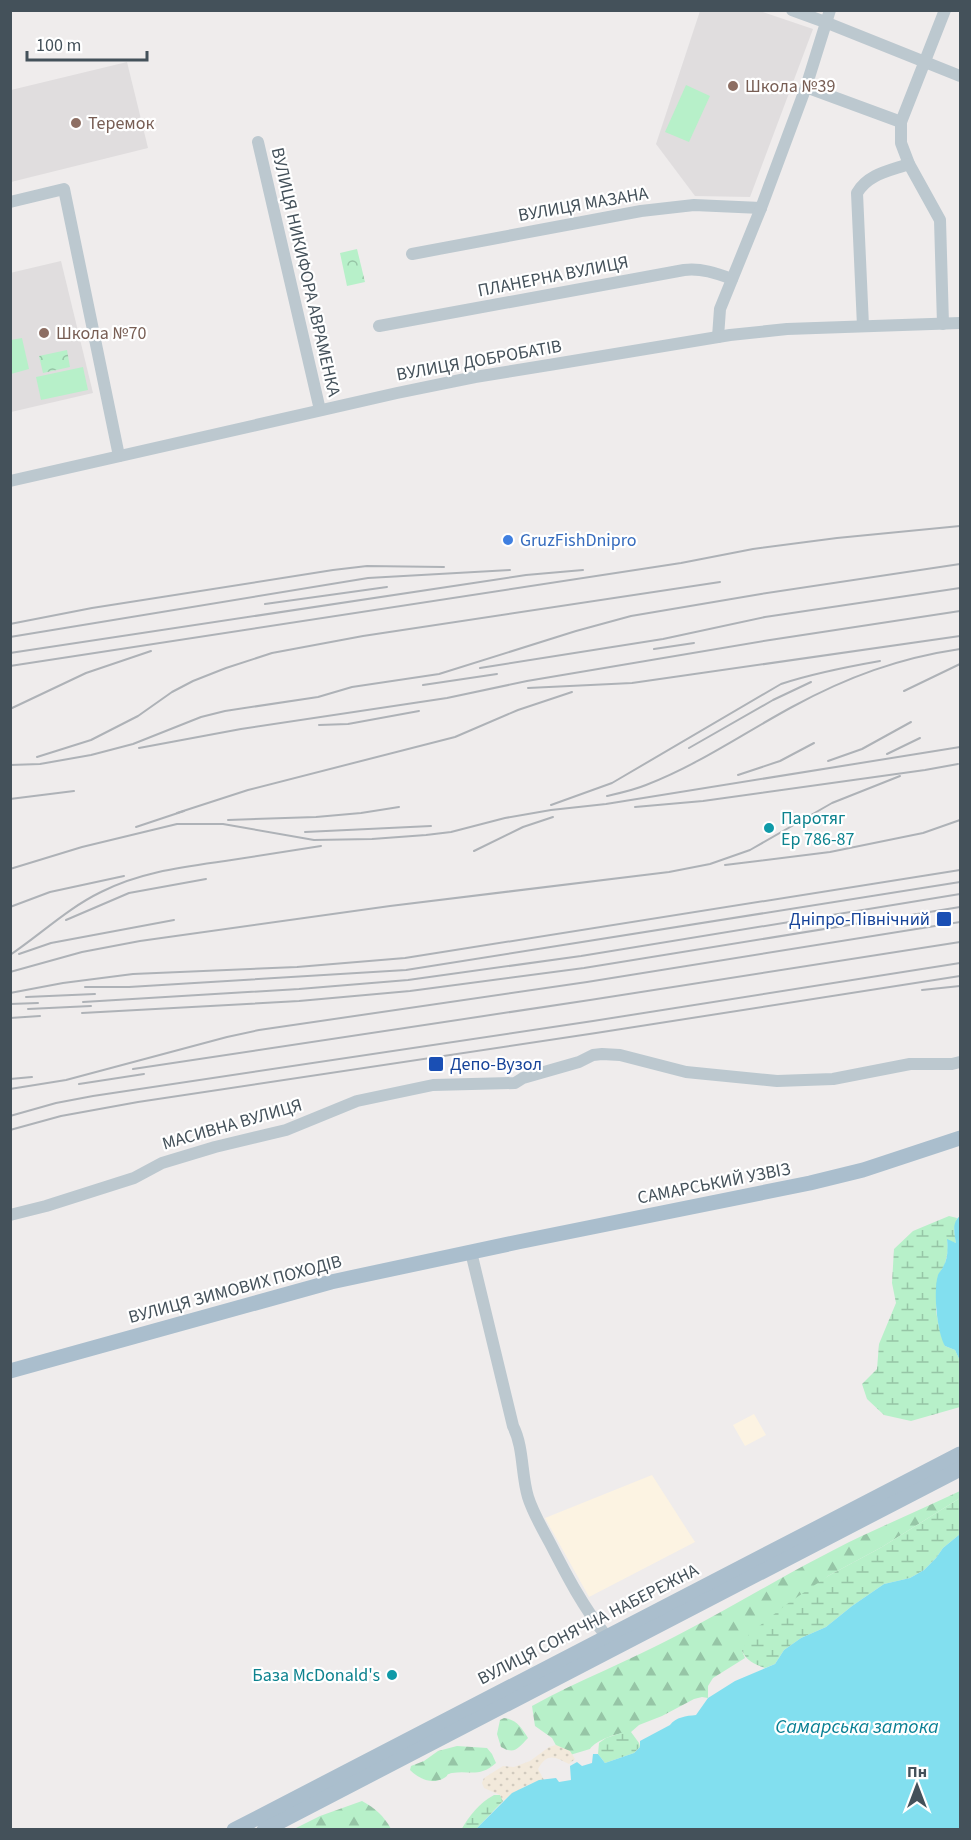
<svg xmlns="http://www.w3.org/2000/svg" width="971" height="1840" viewBox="0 0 971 1840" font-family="'Source Sans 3',sans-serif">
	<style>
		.commercial { fill: #fcf3e2 }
		.education { fill: #e0ddde }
		.forest { fill: url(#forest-firs) }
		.wetland { fill: url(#wetland-marsh) }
		.sand { fill: url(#sand-dots) }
		.park { fill: url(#park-crowns) }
		.pitch { fill: #b7f0c9 }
		.water { fill: #82dfef }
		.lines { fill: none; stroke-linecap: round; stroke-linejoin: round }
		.minor { stroke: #bcc8cf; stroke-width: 12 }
		.major { stroke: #aabecd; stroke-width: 15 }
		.rail { stroke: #aeb2b7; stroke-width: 2 }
		.education-dot { fill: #8d6e63; stroke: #fff; stroke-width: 2 }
		.shop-dot { fill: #3f7fe0; stroke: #fff; stroke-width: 2 }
		.culture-dot { fill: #0f9aa8; stroke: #fff; stroke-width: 2 }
		.transit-dot { fill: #1a4fb4; stroke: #fff; stroke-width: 2 }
		.labels { text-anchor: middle; stroke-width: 4.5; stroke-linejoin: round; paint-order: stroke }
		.education-label { font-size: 18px; fill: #785e54; stroke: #fff; text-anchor: start }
		.street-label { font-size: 18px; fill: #44515a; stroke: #fff }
		.shop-label { font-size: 18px; fill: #366cbe; stroke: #fff; text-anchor: start }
		.culture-label { font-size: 18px; fill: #0d838f; stroke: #fff; text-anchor: start }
		.transit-label { font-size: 18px; fill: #164399; stroke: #fff; text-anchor: end }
		.water-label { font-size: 20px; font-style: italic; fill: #087f93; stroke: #fff }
	</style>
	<defs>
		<pattern id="forest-firs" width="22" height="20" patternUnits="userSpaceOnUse" patternTransform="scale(1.5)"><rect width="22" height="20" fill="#b7f0c9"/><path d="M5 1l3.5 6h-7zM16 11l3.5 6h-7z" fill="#96c5a6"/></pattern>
		<pattern id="wetland-marsh" width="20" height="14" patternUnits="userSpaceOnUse" patternTransform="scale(1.5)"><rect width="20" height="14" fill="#b7f0c9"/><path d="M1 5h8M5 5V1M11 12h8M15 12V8" fill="none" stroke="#96c5a6"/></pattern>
		<pattern id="sand-dots" width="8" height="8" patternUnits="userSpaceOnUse" patternTransform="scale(1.5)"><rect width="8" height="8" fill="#f2e9db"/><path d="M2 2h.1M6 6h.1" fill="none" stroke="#d1cabe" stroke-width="1.8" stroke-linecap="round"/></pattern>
		<pattern id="park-crowns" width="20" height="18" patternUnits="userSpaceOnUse" patternTransform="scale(1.5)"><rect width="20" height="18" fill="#b7f0c9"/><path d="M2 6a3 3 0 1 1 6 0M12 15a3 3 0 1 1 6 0" fill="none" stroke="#96c5a6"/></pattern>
	</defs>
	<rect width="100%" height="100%" fill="#efecec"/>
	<g class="commercial">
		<polygon points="754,1414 766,1435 745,1446 733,1425"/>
		<polygon points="652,1475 695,1542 589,1597 545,1518"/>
	</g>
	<g class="education">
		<polygon points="700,11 760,11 813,29 750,197 695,196 656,144"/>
		<polygon points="127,62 148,148 11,182 11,90"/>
		<polygon points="61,261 93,393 11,412 10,273"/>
	</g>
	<g class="forest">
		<path d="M 960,1491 L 960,1498 L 882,1547 L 828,1576 L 742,1651 L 745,1658 L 713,1678 L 708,1686 L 708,1698 L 702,1697 L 694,1699 L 662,1716 L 639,1725 L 631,1732 C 619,1732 596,1740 590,1749 L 570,1755 L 558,1749 L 552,1738 L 535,1726 L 532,1706 C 579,1680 629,1661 676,1636 C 744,1601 808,1560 877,1529 C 905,1516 933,1504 960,1491 Z"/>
		<path d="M 504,1718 C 516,1719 522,1728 528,1738 C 518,1748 515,1755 501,1747 L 497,1734 L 500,1720 Z"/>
		<path d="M 457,1746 L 487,1748 L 492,1754 L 496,1763 C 479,1778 470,1770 452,1773 C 444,1775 450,1775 444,1778 C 432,1785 419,1779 410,1770 L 411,1766 L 424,1761 L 438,1751 Z"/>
		<path d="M 362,1801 C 375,1808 384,1816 391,1829 L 294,1829 L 320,1816 Z"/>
	</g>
	<g class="wetland">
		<polygon points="949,1216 957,1218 954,1230 956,1243 947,1240 948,1250 945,1264 938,1276 936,1311 939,1327 945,1346 955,1350 960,1361 960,1407 911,1421 884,1415 867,1399 862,1384 877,1369 879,1344 896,1303 892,1283 894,1249 913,1231"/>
		<path d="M 960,1498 L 960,1534 L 943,1548 L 936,1558 L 924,1570 L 910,1578 L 884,1584 L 852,1606 L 826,1627 L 801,1638 L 784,1650 L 775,1664 L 765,1668 C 754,1664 747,1661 742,1651 L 749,1634 L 787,1604 L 828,1576 L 882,1547 Z"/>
		<polygon points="624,1732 631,1732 639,1743 640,1747 634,1753 605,1763 598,1754 599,1743 606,1738"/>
		<path d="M 494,1795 L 500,1795 L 503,1801 L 478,1827 L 476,1829 L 461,1830 C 470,1815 479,1803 494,1795 Z"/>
	</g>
	<path class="sand" d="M 556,1745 L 570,1751 L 575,1759 L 569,1764 C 556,1758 548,1751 538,1769 L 544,1780 C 533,1780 511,1794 503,1801 L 500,1795 L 484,1788 L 482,1783 L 484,1778 L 503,1766 L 514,1767 L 530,1761 L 549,1747 Z"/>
	<g class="park">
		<polygon points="357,249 365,282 347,286 340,253"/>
		<polygon points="67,350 70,367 43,373 39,356"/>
	</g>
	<g class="pitch">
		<polygon points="686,85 710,96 689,142 665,132"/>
		<polygon points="22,338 29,369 11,374 11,340"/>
		<polygon points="83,367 88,390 41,400 36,377"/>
	</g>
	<g class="water">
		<path d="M 960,1216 L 960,1361 L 955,1350 L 945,1346 C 937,1332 933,1291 938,1275 C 939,1272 942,1270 943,1267 C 948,1259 948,1249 947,1239 L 956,1243 C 954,1233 952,1222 960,1216 Z"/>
		<path d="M 960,1534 L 960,1829 L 476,1829 L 512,1793 L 539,1780 L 556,1778 L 559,1782 L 571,1780 L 570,1766 L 577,1762 L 582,1766 L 592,1763 L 593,1754 L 598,1754 L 605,1763 L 634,1753 L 640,1747 L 640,1741 L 670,1725 C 676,1717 686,1716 696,1715 L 708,1698 L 735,1681 L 775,1664 L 784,1650 L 801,1638 L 826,1627 L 852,1606 L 884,1584 L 910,1578 L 924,1570 L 936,1558 L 943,1548 Z"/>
	</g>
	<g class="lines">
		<g class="minor">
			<polyline points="792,10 825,22 960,76"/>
			<polyline points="806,87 901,122"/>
			<polyline points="258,142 320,410"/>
			<polyline points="10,202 64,189 119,456"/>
			<polyline points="412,254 641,211 694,205 761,208"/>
			<polyline points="943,324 940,220 909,164 901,143 901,122 945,10"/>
			<path d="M 379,326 L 684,270 C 701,268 716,273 732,279"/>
			<path d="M 863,326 L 857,193 C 868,174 889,171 909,164"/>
			<polyline points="718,337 720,309 761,208 806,87 830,10"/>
			<polyline points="10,481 397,393 475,377 555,364 730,335 787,329 960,323"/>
			<polyline points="10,1215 46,1206 134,1178 162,1163 215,1147 286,1130 357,1101 433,1085 515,1083 523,1078 579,1062 593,1055 602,1054 620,1055 686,1072 777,1081 833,1079 910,1064 952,1064 960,1062"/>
			<path d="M 471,1252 L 513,1426 C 524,1448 521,1474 528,1497 C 533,1513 542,1528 550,1543 C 567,1576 583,1607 607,1637"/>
		</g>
		<g class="major">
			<polyline points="10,1371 331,1282 518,1242 810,1183 863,1170 960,1138"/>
			<polyline points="234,1830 960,1454"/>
			<polyline points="264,1830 960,1469"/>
		</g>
		<g class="rail">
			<polyline points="265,604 387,587"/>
			<polyline points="10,624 92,608 333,570 367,566 444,567"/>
			<polyline points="10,637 368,578 510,570"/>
			<polyline points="654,649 694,643"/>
			<polyline points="10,653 526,575 583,570"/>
			<polyline points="10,666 681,563 753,549 837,538 960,526"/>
			<polyline points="480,668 663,639 765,617 960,588"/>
			<polyline points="423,685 497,674"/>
			<polyline points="528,688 632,683 960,636"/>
			<polyline points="904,691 960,664"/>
			<polyline points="10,709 86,673 151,651"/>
			<polyline points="319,725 348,724 419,711"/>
			<polyline points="139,748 241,729 447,698 527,681 770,640 960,611"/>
			<polyline points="689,748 773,700 811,682"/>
			<polyline points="887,754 920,738"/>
			<polyline points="37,757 91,740 138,716 172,692 193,681 226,668 272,653 363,636 720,582"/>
			<polyline points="828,761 862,749 911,722"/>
			<polyline points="10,765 40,764 91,755 133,744 201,717 225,711 318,697 352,687 439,674 576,631 631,616 761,594 960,564"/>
			<polyline points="738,775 780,761 814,743"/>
			<path d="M 607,796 C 620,793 634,790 646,785 C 698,765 744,733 792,707 C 847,677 899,658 960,649"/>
			<polyline points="10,799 74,791"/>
			<path d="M 551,805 L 612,783 L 781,684 C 814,673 846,667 880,661"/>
			<polyline points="635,807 703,801 925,770 958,764"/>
			<polyline points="177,813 248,790 455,737 518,710 572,692"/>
			<polyline points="228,820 316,817 361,813 399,807"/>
			<polyline points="136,827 184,811"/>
			<polyline points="305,832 431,826"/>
			<polyline points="474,851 523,827 553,817"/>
			<polyline points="725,865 830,852 923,833 960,820"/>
			<polyline points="10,869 82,847 177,824 223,824 314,840 372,839 426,835 451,832 505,818 551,810 606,804 960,747"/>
			<polyline points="10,907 50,892 124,876"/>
			<polyline points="66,920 129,893 206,879"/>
			<polyline points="19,954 51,943 174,920"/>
			<path d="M 10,955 C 41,934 68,908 101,892 C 140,872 183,867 225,861 C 257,856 289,851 321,846"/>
			<polyline points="10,972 82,952 140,941 390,906 669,872 710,864 750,850 832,803 900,776"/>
			<polyline points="85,987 129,987 406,970 960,882"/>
			<polyline points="922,990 960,986"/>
			<polyline points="10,993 63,983 133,974 297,967 405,958 960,870"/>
			<polyline points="26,997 95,994"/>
			<polyline points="83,1002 299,989 408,980 581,956 960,894"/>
			<polyline points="10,1004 38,1003"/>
			<polyline points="28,1009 91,1006"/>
			<polyline points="82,1013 299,1001 410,991 584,968 960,907"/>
			<polyline points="10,1018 40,1016"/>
			<polyline points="133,1069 590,1000 960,942"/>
			<polyline points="10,1079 32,1077"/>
			<polyline points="79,1084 144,1074"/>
			<polyline points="10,1089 66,1080 227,1037 259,1030 587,982 960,922"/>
			<polyline points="10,1116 56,1103 93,1096 593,1021 960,963"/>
			<polyline points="10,1130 61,1116 138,1102 596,1033 960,976"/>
		</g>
	</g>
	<g class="education-dot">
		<circle cx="733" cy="86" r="6"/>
		<circle cx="76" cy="123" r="6"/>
		<circle cx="44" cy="333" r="6"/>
	</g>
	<circle class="shop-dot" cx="508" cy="540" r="6"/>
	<g class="culture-dot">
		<circle cx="769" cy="828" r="6"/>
		<circle cx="392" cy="1675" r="6"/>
	</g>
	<g class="transit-dot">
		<rect x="936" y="911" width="16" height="16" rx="3"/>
		<rect x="428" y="1056" width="16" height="16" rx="3"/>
	</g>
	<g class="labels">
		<g class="education-label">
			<text x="745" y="92">Школа №39</text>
			<text x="88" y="129">Теремок</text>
			<text x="56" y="339">Школа №70</text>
		</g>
		<g class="street-label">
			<text transform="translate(583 204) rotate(-10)" y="6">ВУЛИЦЯ МАЗАНА</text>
			<text transform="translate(306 272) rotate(77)" y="6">ВУЛИЦЯ НИКИФОРА АВРАМЕНКА</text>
			<text transform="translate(553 276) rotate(-11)" y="6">ПЛАНЕРНА ВУЛИЦЯ</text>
			<text transform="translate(479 360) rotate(-10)" y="6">ВУЛИЦЯ ДОБРОБАТІВ</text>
			<text transform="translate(232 1124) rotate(-16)" y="6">МАСИВНА ВУЛИЦЯ</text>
			<text transform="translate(714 1183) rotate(-11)" y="6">САМАРСЬКИЙ УЗВІЗ</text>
			<text transform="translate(235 1289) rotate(-15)" y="6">ВУЛИЦЯ ЗИМОВИХ ПОХОДІВ</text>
			<text transform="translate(588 1624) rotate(-27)" y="6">ВУЛИЦЯ СОНЯЧНА НАБЕРЕЖНА</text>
		</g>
		<g class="shop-label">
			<text x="520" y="546">GruzFishDnipro</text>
		</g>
		<g class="culture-label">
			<text x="781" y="824">Паротяг<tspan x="781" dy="21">Ер 786-87</tspan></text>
			<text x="380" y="1681" text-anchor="end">База McDonald's</text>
		</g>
		<g class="transit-label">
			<text x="930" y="925">Дніпро-Північний</text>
			<text x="450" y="1070" text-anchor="start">Депо-Вузол</text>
		</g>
		<g class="water-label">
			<text x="857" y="1733">Самарська затока</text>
		</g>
	</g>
	<rect width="971" height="1840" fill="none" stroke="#44515a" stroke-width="24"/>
	<g transform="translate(917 1786)" stroke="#ffffff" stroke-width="4.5" paint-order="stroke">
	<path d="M0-4.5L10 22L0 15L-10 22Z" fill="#44515a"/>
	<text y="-9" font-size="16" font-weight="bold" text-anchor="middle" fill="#44515a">Пн</text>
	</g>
	<path d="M27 51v9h120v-9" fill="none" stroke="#44515a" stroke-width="3"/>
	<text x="36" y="51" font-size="18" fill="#44515a" stroke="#ffffff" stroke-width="4.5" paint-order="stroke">100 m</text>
</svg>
